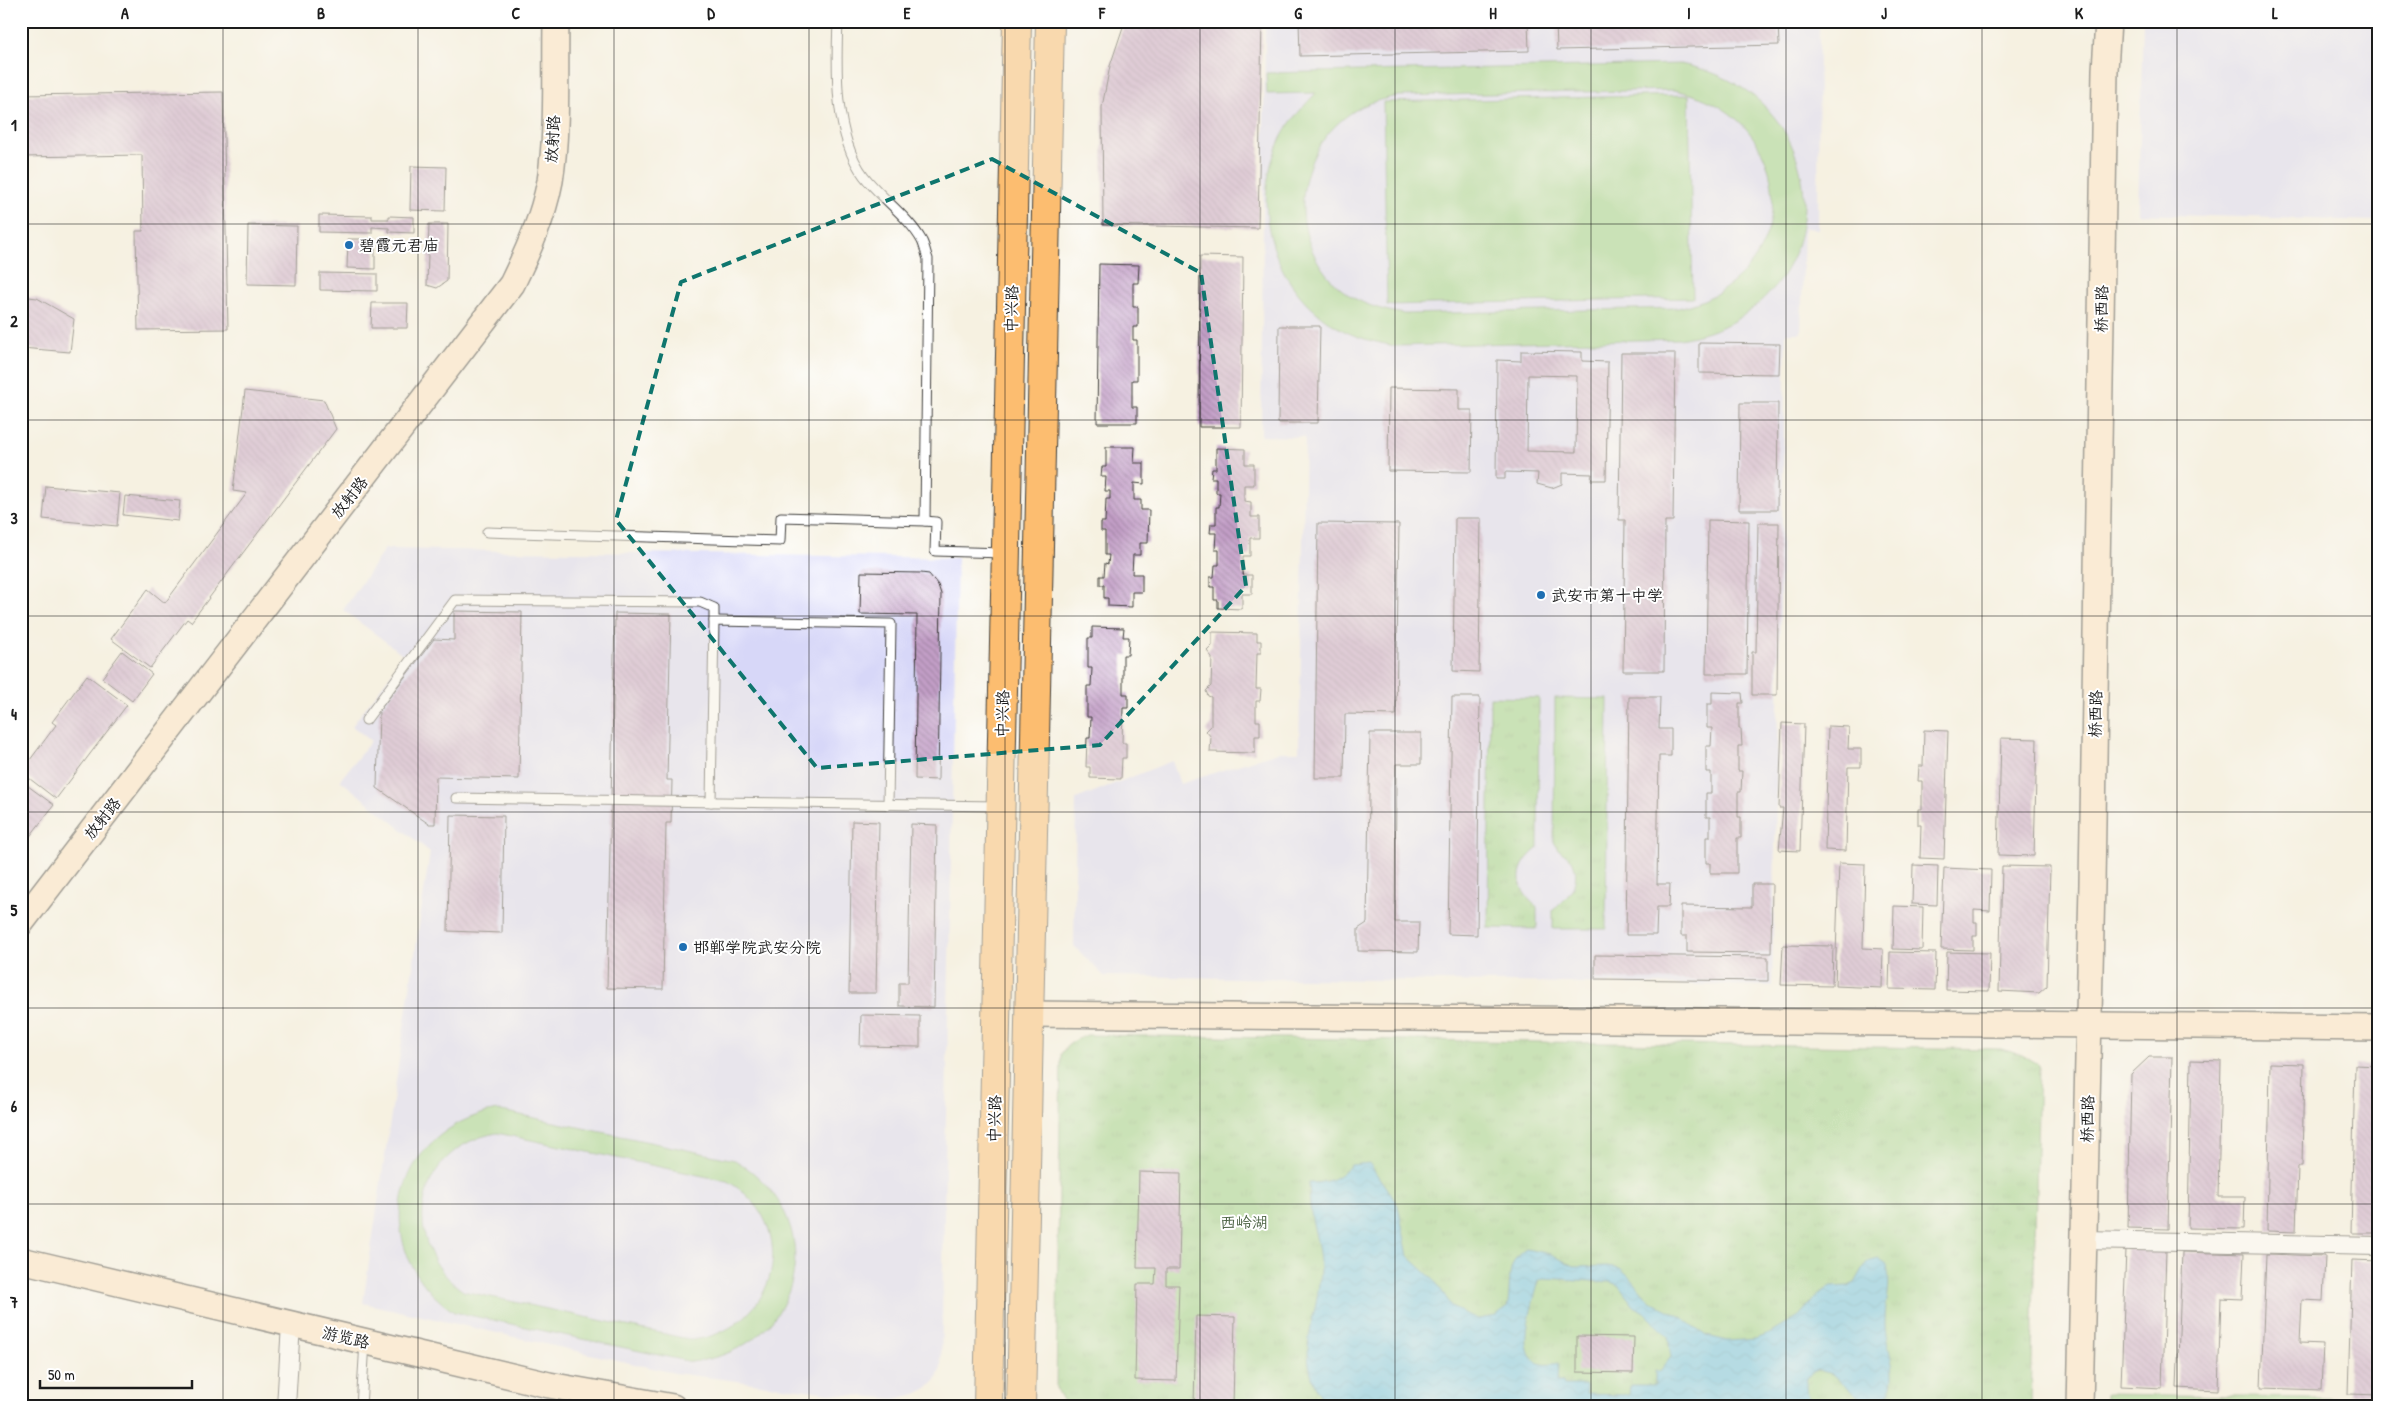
<svg xmlns="http://www.w3.org/2000/svg" width="2400" height="1428" viewBox="0 0 2400 1428" font-family="'Patrick Hand','LXGW WenKai TC',sans-serif">
	<style>
		.built { fill: #d7d7f8 }
		.grass { fill: url(#grass-tufts); stroke: #597650 }
		.pitch { fill: #96d083; stroke: #597650; fill-rule: evenodd }
		.water { fill: url(#water-waves); stroke: #426f80; fill-rule: evenodd }
		.building { fill: url(#building-back-hatch); fill-rule: evenodd }
		.lines { fill: none; stroke-linecap: round; stroke-linejoin: round }
		.lane-casing { stroke: #3d3c3a; stroke-width: 11 }
		.street-casing { stroke: #3d3c3a; stroke-width: 20 }
		.secondary-casing { stroke: #3d3c3a; stroke-width: 28 }
		.primary-casing { stroke: #3d3c3a; stroke-width: 30 }
		.lane { stroke: #fff; stroke-width: 9 }
		.street { stroke: #fff; stroke-width: 18 }
		.secondary { stroke: #fee5c5; stroke-width: 25 }
		.primary { stroke: #fcbd6f; stroke-width: 28 }
		.marked { fill: none; stroke: #0f766e; stroke-width: 4; stroke-dasharray: 10 6; stroke-linejoin: round }
		.grid { fill: none; stroke: #1c1c1c; stroke-width: 1; stroke-opacity: 0.55 }
		.poi-dot { fill: #1f6fb2; stroke: #fff; stroke-width: 2 }
		.labels { text-anchor: middle; stroke-width: 4; stroke-linejoin: round; paint-order: stroke }
		.street-label { font-size: 16px; fill: #1c1c1c; stroke: #fff }
		.poi-label { font-size: 16px; fill: #1c1c1c; stroke: #fff; text-anchor: start }
		.park-label { font-size: 16px; fill: #4d6445; stroke: #fff }
		.neatline { fill: none; stroke: #1c1c1c; stroke-width: 2 }
		.grid-label { font-size: 16px; text-anchor: middle; font-weight: bold; fill: #1c1c1c }
	</style>
	<defs>
		<pattern id="grass-tufts" width="24" height="20" patternUnits="userSpaceOnUse" patternTransform="scale(1.25)"><rect width="24" height="20" fill="#96d083"/><path d="M3 7l-1-3M5 7V3M7 7l1-3M15 17l-1-3M17 17v-4M19 17l1-3" fill="none" stroke="#81b271"/></pattern>
		<pattern id="water-waves" width="16" height="10" patternUnits="userSpaceOnUse" patternTransform="scale(1.25)"><rect width="16" height="10" fill="#67c2e5"/><path d="M0 5q4-4 8 0t8 0" fill="none" stroke="#59a6c4"/></pattern>
		<pattern id="building-back-hatch" width="6" height="6" patternUnits="userSpaceOnUse" patternTransform="scale(1.25)"><rect width="6" height="6" fill="#c39fc7"/><path d="M-1 5l2 2M0 0l6 6M5-1l2 2" fill="none" stroke="#9e81a1"/></pattern>
	</defs>
	<rect width="100%" height="100%" fill="#fff"/>
	<filter id="ink" filterUnits="userSpaceOnUse"><feTurbulence type="fractalNoise" baseFrequency=".02" numOctaves="2"/><feDisplacementMap in="SourceGraphic" scale="10" xChannelSelector="R" yChannelSelector="G"/><feConvolveMatrix kernelMatrix="1 2 1 2 8 2 1 2 1" color-interpolation-filters="sRGB"/></filter>
	<filter id="wash" filterUnits="userSpaceOnUse"><feTurbulence type="fractalNoise" baseFrequency=".0096" numOctaves="4" result="noise"/><feDisplacementMap in="SourceGraphic" scale="20" xChannelSelector="R" yChannelSelector="G"/><feGaussianBlur stdDeviation="1.12" result="paint"/><feColorMatrix in="noise" values="0 0 0 0 0 0 0 0 0 0 0 0 0 0 0 0 0 1.4 0 .05"/><feComposite in="paint" operator="in"/></filter>
	<g filter="url(#wash)">
		<rect width="100%" height="100%" fill="#f6f1e1"/>
		<g class="built">
			<polygon points="1265,21 1780,21 1819,23 1818,229 1804,228 1801,333 1786,333 1772,986 1104,976 1074,946 1076,799 1172,761 1180,784 1278,752 1299,752 1305,437 1261,436"/>
			<polygon points="2143,21 2379,21 2379,221 2138,214"/>
			<polygon points="385,549 957,558 941,1368 936,1380 927,1389 916,1394 895,1399 837,1394 675,1373 363,1303 430,852 340,780 371,741 352,726 405,656 343,610"/>
		</g>
		<g class="grass">
			<path d="M 1490,697 L 1539,698 L 1538,848 C 1515,866 1513,887 1537,907 L 1537,929 L 1488,928 Z"/>
			<path d="M 1555,698 L 1608,699 L 1606,929 L 1553,929 L 1553,910 C 1570,897 1582,881 1572,860 L 1559,850 L 1554,842 Z"/>
			<path d="M 1087,1035 L 2001,1049 L 2022,1055 L 2039,1065 L 2031,1407 L 1067,1407 L 1056,1388 L 1061,1054 C 1068,1043 1075,1040 1087,1035 Z"/>
			<polygon points="2106,1395 2379,1399 2379,1407 2106,1407"/>
		</g>
		<g class="pitch">
			<path d="M 1680,64 C 1846,93 1845,314 1679,339 L 1395,346 C 1375,342 1355,338 1337,327 C 1272,289 1248,205 1281,138 C 1290,120 1303,107 1316,93 L 1267,94 L 1266,73 ZM 1673,90 C 1803,112 1807,280 1678,308 L 1404,314 C 1381,310 1359,304 1341,289 C 1282,239 1293,141 1363,106 C 1374,101 1387,98 1399,96 Z"/>
			<polygon points="1689,95 1693,298 1387,305 1383,102"/>
			<path d="M 497,1110 L 735,1160 C 833,1218 805,1349 692,1362 L 454,1312 C 365,1251 391,1130 497,1110 ZM 497,1133 L 727,1181 C 803,1224 779,1328 693,1340 L 463,1291 C 397,1244 415,1147 497,1133 Z"/>
		</g>
		<path class="water" d="M 1369,1163 L 1398,1205 L 1408,1256 L 1435,1281 L 1453,1308 L 1478,1319 L 1496,1316 L 1507,1308 C 1512,1286 1504,1262 1526,1249 L 1551,1254 L 1575,1267 L 1607,1266 L 1620,1268 L 1629,1276 L 1650,1301 L 1683,1318 L 1707,1336 L 1728,1341 L 1755,1339 L 1771,1333 L 1799,1316 L 1819,1294 L 1830,1287 L 1848,1286 L 1855,1283 L 1867,1262 L 1878,1259 L 1887,1265 C 1892,1290 1885,1299 1885,1322 C 1884,1350 1915,1402 1862,1401 L 1832,1374 L 1817,1370 C 1800,1376 1807,1393 1810,1407 L 1327,1407 C 1289,1350 1320,1322 1320,1266 C 1320,1248 1314,1231 1311,1213 C 1309,1204 1310,1193 1309,1183 C 1331,1182 1335,1180 1351,1165 ZM 1543,1278 L 1610,1282 L 1618,1285 L 1634,1306 L 1644,1312 L 1668,1336 L 1671,1357 L 1660,1371 L 1655,1371 L 1655,1385 L 1630,1385 L 1629,1395 L 1586,1394 L 1586,1385 L 1564,1385 L 1563,1382 L 1558,1382 L 1559,1363 C 1506,1375 1533,1307 1539,1280 Z"/>
		<g id="blocks">
			<g class="building">
				<polygon points="1125,21 1262,21 1258,228 1103,225 1102,107 1110,66"/>
				<polygon points="1299,21 1528,21 1529,51 1300,56"/>
				<polygon points="1556,21 1778,21 1779,45 1557,50"/>
				<polygon points="223,92 228,329 138,330 136,231 143,231 142,155 21,157 21,95"/>
				<polygon points="411,166 446,167 445,211 410,210"/>
				<polygon points="319,215 372,216 372,219 389,219 389,216 414,217 414,233 389,232 389,228 372,227 372,233 319,232"/>
				<polygon points="429,224 448,224 447,281 437,288 427,285"/>
				<polygon points="248,225 297,226 296,285 247,284"/>
				<polygon points="348,239 375,239 375,269 347,268"/>
				<polygon points="1200,256 1243,257 1241,427 1199,427"/>
				<polygon points="1099,264 1139,265 1138,283 1133,283 1133,307 1138,307 1138,327 1133,327 1133,340 1137,340 1137,380 1132,380 1132,407 1137,407 1137,423 1097,423"/>
				<polygon points="320,273 377,274 377,291 320,290"/>
				<polygon points="21,296 37,298 74,319 70,352 21,348"/>
				<polygon points="372,303 408,303 407,328 371,328"/>
				<polygon points="1279,326 1320,326 1318,423 1278,423"/>
				<polygon points="1699,343 1780,344 1779,374 1699,373"/>
				<path d="M 1521,351 L 1582,352 L 1582,361 L 1608,362 L 1606,480 L 1591,480 L 1592,474 L 1562,473 L 1562,484 L 1552,488 L 1537,484 L 1538,473 L 1505,472 L 1505,479 L 1496,479 L 1497,360 L 1521,361 ZM 1528,375 L 1577,376 L 1576,452 L 1527,451 Z"/>
				<polygon points="1621,353 1675,353 1673,521 1665,521 1664,671 1623,671 1625,520 1619,520"/>
				<polygon points="1389,388 1459,389 1459,410 1472,410 1471,472 1388,471"/>
				<polygon points="245,391 324,400 336,429 191,622 187,619 150,668 111,639 148,589 165,603 247,493 233,491"/>
				<polygon points="1740,403 1778,403 1777,510 1739,510"/>
				<polygon points="1106,447 1135,447 1134,463 1144,463 1144,484 1134,483 1134,500 1141,500 1141,510 1149,510 1148,543 1140,543 1140,555 1133,555 1132,574 1142,574 1142,592 1132,592 1132,607 1108,606 1108,598 1104,598 1104,585 1100,585 1100,576 1104,576 1105,563 1108,564 1109,555 1105,555 1105,531 1101,531 1101,522 1105,522 1106,499 1110,499 1110,491 1105,491 1106,477 1101,477 1102,467 1106,467"/>
				<polygon points="1216,448 1245,449 1245,464 1254,464 1254,485 1244,485 1244,501 1251,502 1251,517 1259,517 1259,538 1250,538 1250,556 1243,556 1243,575 1252,575 1252,594 1242,594 1242,609 1218,608 1218,600 1214,600 1214,587 1210,587 1210,577 1214,577 1215,565 1219,565 1219,550 1215,550 1216,533 1210,533 1211,524 1216,524 1216,507 1219,507 1220,493 1216,493 1216,478 1211,478 1212,469 1216,469"/>
				<polygon points="46,486 120,493 117,526 43,519"/>
				<polygon points="125,496 180,501 178,521 123,515"/>
				<polygon points="1455,518 1481,518 1479,672 1453,671"/>
				<polygon points="1708,520 1749,521 1747,674 1706,674"/>
				<polygon points="1318,523 1399,524 1396,715 1345,714 1344,778 1315,778"/>
				<polygon points="1758,523 1779,523 1777,695 1752,695 1752,652 1756,652"/>
				<polygon points="861,572 921,573 929,574 938,585 941,594 938,780 915,779 917,615 860,614"/>
				<polygon points="454,611 522,612 519,779 436,777 435,824 429,824 377,788 379,711 434,639 454,640"/>
				<polygon points="615,613 671,614 667,780 672,780 671,823 666,823 663,989 607,988"/>
				<polygon points="1092,627 1124,628 1123,637 1129,637 1128,655 1123,655 1123,694 1128,694 1128,708 1123,708 1122,743 1126,743 1126,758 1122,758 1121,779 1090,778 1090,767 1086,767 1087,738 1090,738 1091,717 1087,717 1087,686 1091,686 1092,668 1088,668 1088,638 1092,638"/>
				<polygon points="1212,632 1257,633 1257,641 1261,641 1261,653 1257,653 1256,689 1261,689 1260,701 1256,701 1256,721 1260,721 1260,736 1255,736 1255,753 1210,752 1211,737 1206,731 1211,726 1211,697 1208,696 1206,691 1211,686 1212,657 1207,651 1212,646"/>
				<polygon points="122,651 152,674 132,701 102,678"/>
				<polygon points="87,675 127,705 56,799 21,772 56,725 52,722"/>
				<polygon points="1712,692 1742,693 1743,703 1739,703 1739,729 1741,729 1742,746 1738,746 1738,771 1742,771 1741,792 1738,792 1738,817 1741,817 1741,838 1737,838 1737,873 1710,873 1710,863 1706,863 1706,837 1710,837 1710,817 1706,817 1706,793 1711,793 1711,772 1706,772 1706,746 1711,746 1712,728 1707,728 1707,704 1712,704"/>
				<polygon points="1452,697 1480,697 1477,935 1448,934"/>
				<polygon points="1629,697 1660,697 1659,729 1671,729 1671,756 1659,756 1657,884 1670,884 1669,907 1657,907 1656,935 1626,935"/>
				<polygon points="1782,723 1804,724 1800,851 1779,850 1783,808 1779,808"/>
				<polygon points="1828,726 1849,727 1848,749 1861,749 1861,767 1848,767 1846,851 1825,850"/>
				<polygon points="1924,730 1948,731 1944,859 1920,858 1921,825 1918,825 1918,809 1922,809 1922,781 1918,781 1919,766 1923,766"/>
				<polygon points="1370,733 1421,733 1421,764 1396,764 1395,922 1419,922 1418,952 1358,951 1358,929 1367,923"/>
				<polygon points="2001,738 2037,739 2034,856 1998,855"/>
				<polygon points="28,786 54,805 21,848 21,795"/>
				<polygon points="450,815 504,816 502,933 448,931"/>
				<polygon points="852,821 879,822 876,993 849,993"/>
				<polygon points="911,824 937,825 934,1007 899,1006 899,983 908,983"/>
				<polygon points="1839,863 1865,864 1863,948 1883,949 1882,988 1835,986"/>
				<polygon points="1913,865 1938,866 1937,905 1912,904"/>
				<polygon points="2002,866 2050,867 2047,986 2039,993 1999,991"/>
				<polygon points="1944,868 1991,870 1990,911 1974,910 1974,922 1977,922 1977,936 1973,936 1973,950 1941,949"/>
				<polygon points="1752,884 1772,884 1771,953 1687,952 1687,936 1681,936 1681,906 1752,907"/>
				<polygon points="1894,906 1923,907 1922,950 1893,949"/>
				<polygon points="1783,945 1833,946 1832,986 1781,985"/>
				<polygon points="1890,952 1936,953 1935,990 1889,989"/>
				<polygon points="1947,952 1990,953 1989,991 1946,990"/>
				<polygon points="1595,955 1768,957 1768,981 1595,979"/>
				<polygon points="861,1015 920,1016 920,1047 860,1046"/>
				<polygon points="2149,1057 2172,1057 2168,1229 2128,1228 2131,1074"/>
				<polygon points="2191,1060 2221,1061 2218,1197 2245,1197 2244,1229 2188,1228"/>
				<polygon points="2270,1063 2304,1064 2302,1166 2298,1166 2296,1232 2267,1231"/>
				<polygon points="2355,1065 2379,1066 2379,1233 2351,1233"/>
				<polygon points="1139,1172 1181,1173 1179,1269 1166,1269 1166,1285 1179,1285 1176,1381 1135,1380 1137,1284 1155,1284 1156,1268 1137,1268"/>
				<polygon points="2126,1249 2166,1250 2162,1388 2121,1386"/>
				<polygon points="2182,1252 2244,1254 2242,1299 2221,1298 2218,1390 2177,1388"/>
				<polygon points="2266,1254 2325,1256 2323,1301 2302,1300 2300,1343 2323,1344 2321,1390 2261,1388"/>
				<polygon points="2352,1260 2379,1261 2379,1395 2348,1394"/>
				<polygon points="1196,1316 1235,1317 1233,1407 1194,1406"/>
				<polygon points="1577,1336 1634,1337 1633,1373 1577,1372"/>
			</g>
		</g>
	</g>
	<g filter="url(#ink)">
		<use href="#blocks" fill-opacity="0" stroke="#3d3c3a" stroke-width="1"/>
		<g class="lines">
			<g class="lane-casing">
				<g id="lane">
					<path d="M 838,21 C 836,69 834,136 864,176 C 881,198 909,217 922,241 C 925,247 926,254 928,259 L 925,521"/>
					<polyline points="487,532 780,541 781,517 925,521 936,522 935,551 1004,553"/>
					<polyline points="366,720 455,600 700,602 714,608 714,621"/>
					<polyline points="456,798 998,806"/>
					<polyline points="711,802 714,621 891,624 888,805"/>
					<polyline points="361,1407 365,1342"/>
				</g>
			</g>
			<g class="street-casing">
				<g id="street">
					<polyline points="2083,1240 2379,1246"/>
					<polyline points="286,1407 291,1324"/>
				</g>
			</g>
			<g class="secondary-casing">
				<g id="secondary">
					<path d="M 21,923 L 512,284 C 528,251 543,218 550,181 C 558,131 555,72 556,21"/>
					<polyline points="1029,1014 2379,1028"/>
					<polyline points="21,1260 549,1385 673,1407"/>
					<polyline points="2080,1407 2092,884 2105,70 2108,21"/>
				</g>
			</g>
			<g class="primary-casing">
				<g id="primary">
					<polyline points="988,1407 1017,21"/>
					<polyline points="1021,1407 1050,21"/>
				</g>
			</g>
			<use href="#lane" class="lane"/>
			<use href="#street" class="street"/>
			<use href="#secondary" class="secondary"/>
			<use href="#primary" class="primary"/>
		</g>
	</g>
	<path d="M0 0H2400V1428H0ZM 992,159 L 1201,273 L 1246,586 L 1100,745 L 817,768 L 616,520 L 681,282 Z" fill="#f6f1e1" fill-opacity=".55" fill-rule="evenodd"/>
	<path class="marked" d="M 992,159 L 1201,273 L 1246,586 L 1100,745 L 817,768 L 616,520 L 681,282 Z"/>
	<path class="grid" d="M 223,21 L 223,1407M 418,21 L 418,1407M 614,21 L 614,1407M 809,21 L 809,1407M 1005,21 L 1005,1407M 1200,21 L 1200,1407M 1395,21 L 1395,1407M 1591,21 L 1591,1407M 1786,21 L 1786,1407M 1982,21 L 1982,1407M 2177,21 L 2177,1407M 21,224 L 2379,224M 21,420 L 2379,420M 21,616 L 2379,616M 21,812 L 2379,812M 21,1008 L 2379,1008M 21,1204 L 2379,1204"/>
	<g class="poi-dot">
		<circle cx="349" cy="245" r="5"/>
		<circle cx="1541" cy="595" r="5"/>
		<circle cx="683" cy="947" r="5"/>
	</g>
	<g class="labels">
		<g class="street-label">
			<text transform="translate(552 139) rotate(-87)" y="6">放射路</text>
			<text transform="translate(1011 309) rotate(-89)" y="6">中兴路</text>
			<text transform="translate(2101 309) rotate(-89)" y="6">桥西路</text>
			<text transform="translate(349 497) rotate(-52)" y="6">放射路</text>
			<text transform="translate(1002 714) rotate(-89)" y="6">中兴路</text>
			<text transform="translate(2095 714) rotate(-89)" y="6">桥西路</text>
			<text transform="translate(102 818) rotate(-52)" y="6">放射路</text>
			<text transform="translate(994 1119) rotate(-89)" y="6">中兴路</text>
			<text transform="translate(2087 1119) rotate(-89)" y="6">桥西路</text>
			<text transform="translate(346 1337) rotate(13)" y="6">游览路</text>
		</g>
		<g class="poi-label">
			<text x="359" y="251">碧霞元君庙</text>
			<text x="1551" y="601">武安市第十中学</text>
			<text x="693" y="953">邯郸学院武安分院</text>
		</g>
		<g class="park-label">
			<text x="1244" y="1228">西岭湖</text>
		</g>
	</g>
	<rect width="2400" height="1428" fill="none" stroke="#fff" stroke-width="55"/>
	<path d="M40 1380v8h152v-8" fill="none" stroke="#1c1c1c" stroke-width="2.5"/>
	<text x="48" y="1380" font-size="15" fill="#1c1c1c" stroke="#ffffff" stroke-width="4" paint-order="stroke">50 m</text>
	<rect x="28" y="28" width="2344" height="1372" class="neatline"/>
	<g class="grid-label">
		<text x="125" y="19">A</text>
		<text x="321" y="19">B</text>
		<text x="516" y="19">C</text>
		<text x="711" y="19">D</text>
		<text x="907" y="19">E</text>
		<text x="1102" y="19">F</text>
		<text x="1298" y="19">G</text>
		<text x="1493" y="19">H</text>
		<text x="1689" y="19">I</text>
		<text x="1884" y="19">J</text>
		<text x="2079" y="19">K</text>
		<text x="2275" y="19">L</text>
		<text x="14" y="131">1</text>
		<text x="14" y="327">2</text>
		<text x="14" y="524">3</text>
		<text x="14" y="720">4</text>
		<text x="14" y="916">5</text>
		<text x="14" y="1112">6</text>
		<text x="14" y="1308">7</text>
	</g>
</svg>
